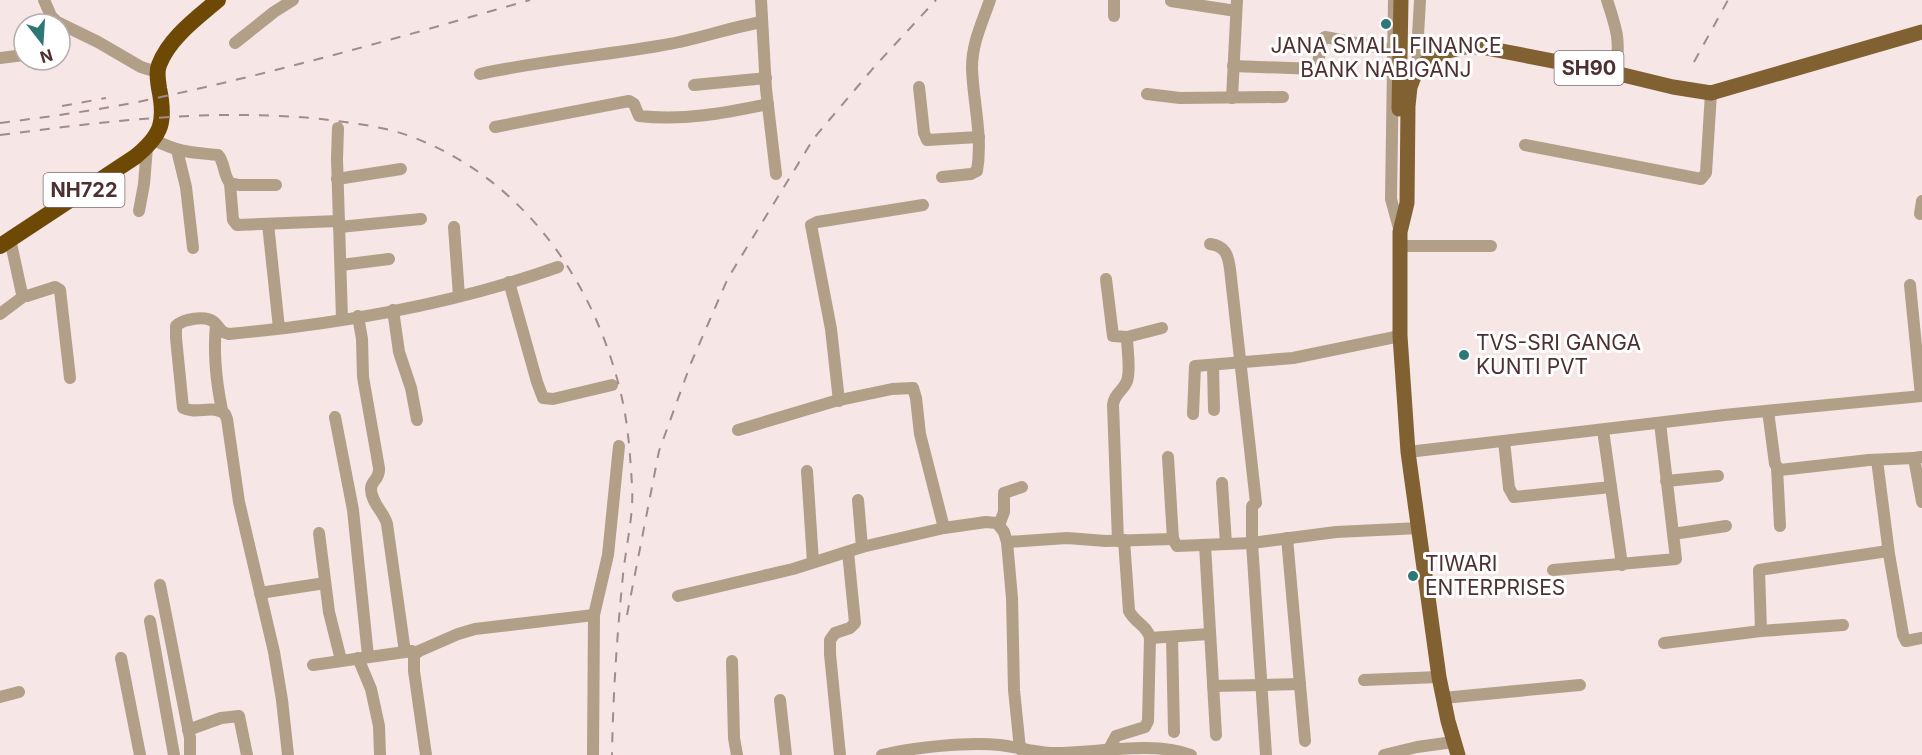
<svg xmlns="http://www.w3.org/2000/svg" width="1922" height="755" viewBox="0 0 1922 755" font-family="Inter,sans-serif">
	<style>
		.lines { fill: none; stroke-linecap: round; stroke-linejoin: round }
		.minor { stroke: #b29f87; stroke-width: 12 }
		.major { stroke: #816031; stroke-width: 15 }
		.highway { stroke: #6e4906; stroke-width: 16 }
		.rail { stroke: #a28b8c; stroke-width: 2; stroke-dasharray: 10 10; stroke-linecap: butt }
		.poi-dot { fill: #2d7776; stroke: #fff; stroke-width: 2 }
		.labels { text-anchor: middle; stroke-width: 6; stroke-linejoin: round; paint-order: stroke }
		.shield { fill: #fff; stroke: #836e70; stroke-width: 1.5 }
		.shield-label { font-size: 20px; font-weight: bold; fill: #4e3032 }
		.poi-label { font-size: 21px; fill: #4e3032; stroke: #fff; text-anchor: start }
	</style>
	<rect width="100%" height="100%" fill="#f6e6e6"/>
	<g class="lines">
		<g class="minor">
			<polyline points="44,0 51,16 57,22 98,42 141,67 157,72"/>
			<polyline points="761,0 766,89 776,174"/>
			<polyline points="1114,0 1114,16"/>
			<polyline points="1394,0 1391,199 1400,232"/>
			<polyline points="1420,0 1417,53 1421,67"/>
			<path d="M 1607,0 C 1617,30 1621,42 1615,73"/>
			<polyline points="1171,1 1236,11"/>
			<polyline points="235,43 274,12 293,0"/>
			<polyline points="0,58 24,55"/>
			<polyline points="1233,66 1317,69 1322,40 1325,37 1392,50"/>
			<path d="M 480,74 C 539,61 599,56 658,46 C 693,41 727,28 762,22"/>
			<polyline points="694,85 766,78"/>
			<polyline points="919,87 924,133 927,140 979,137"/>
			<polyline points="1147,94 1180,98 1283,97"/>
			<polyline points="1232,98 1237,0"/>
			<path d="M 495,127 L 629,101 L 634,104 L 639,116 C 684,121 725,113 768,104"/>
			<polyline points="338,128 337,159 342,319"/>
			<path d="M 154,140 C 181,153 190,152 218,155 C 225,162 223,175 230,183 L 239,185 L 276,185"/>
			<polyline points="1525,145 1701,179 1706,173 1711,93"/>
			<polyline points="177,150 186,187 193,248"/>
			<path d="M 942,177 L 971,174 L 977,171 C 983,136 973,102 972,68 C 972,43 982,23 990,0"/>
			<polyline points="337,179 401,169"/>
			<polyline points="230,183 233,220 237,225 339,221"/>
			<polyline points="139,211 144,184 147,147"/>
			<polyline points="1920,214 1922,201"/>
			<polyline points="268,224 279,328"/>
			<polyline points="339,227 421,219"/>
			<polyline points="454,227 459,296"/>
			<polyline points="10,239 22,294 27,296 55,287 60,290 70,378"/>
			<path d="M 1210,244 C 1225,246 1228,254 1230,269 L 1256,503 L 1252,506 L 1252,543 L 1266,755"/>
			<polyline points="1400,246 1491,246"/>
			<polyline points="341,265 389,259"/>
			<polyline points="1106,279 1113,336 1127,337 1162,328"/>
			<polyline points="509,282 537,382 543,398 553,399 612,385"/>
			<polyline points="1910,285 1921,396"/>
			<polyline points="393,310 399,352 411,388 417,420"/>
			<polyline points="0,314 24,296"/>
			<path d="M 358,316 L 362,339 L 363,377 L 379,468 C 380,480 371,480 371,489 C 371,503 384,512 387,524 L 405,652"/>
			<path d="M 216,325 C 213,355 216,381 222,410"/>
			<polyline points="1213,365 1214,410"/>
			<polyline points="839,401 831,329 811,225 817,222 923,205"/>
			<polyline points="1768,411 1775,464 1780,470 1869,460 1914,458"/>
			<polyline points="1193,414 1195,366 1293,358 1400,336"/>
			<polyline points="335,417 353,510 368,656"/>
			<polyline points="738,430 835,401 892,389 913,388 916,398 920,434 944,528"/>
			<polyline points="1603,430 1622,565"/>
			<polyline points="1504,441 1509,488 1514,497 1611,487"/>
			<polyline points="1408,452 1724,415 1922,396"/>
			<polyline points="1168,457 1173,539 1177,546 1252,543 1336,532 1420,528"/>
			<polyline points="1921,457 1914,458 1922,502"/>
			<polyline points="1877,460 1889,554 1903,635 1906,641 1922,638"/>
			<polyline points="1777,468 1780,526"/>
			<polyline points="807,471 813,562"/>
			<polyline points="1666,481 1718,476"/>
			<polyline points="1222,483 1226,544"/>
			<polyline points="858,500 862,547"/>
			<polyline points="999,525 1004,512 1004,493 1022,487"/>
			<polyline points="319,533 329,612 341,660"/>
			<polyline points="1673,534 1726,526"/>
			<polyline points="1287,538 1305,741"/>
			<path d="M 1118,541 L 1113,405 C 1114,394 1123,391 1127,381 C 1131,369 1127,350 1127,337"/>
			<polyline points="1007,542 1067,538 1106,541 1173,539"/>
			<polyline points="1205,545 1216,735"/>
			<polyline points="1553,570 1676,559 1660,423"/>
			<polyline points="160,585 190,738 190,755"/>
			<polyline points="260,593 325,583"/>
			<polyline points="678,596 793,569 862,547 944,528 986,522 997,523 1004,532 1007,542 1012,598 1014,690 1020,749"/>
			<polyline points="150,621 174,755"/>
			<polyline points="1761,631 1759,570 1888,551"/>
			<polyline points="1172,637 1174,732"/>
			<polyline points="1150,638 1209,634"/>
			<polyline points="1664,643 1761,631 1843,625"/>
			<polyline points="121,658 140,755"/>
			<polyline points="358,658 371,689 379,726 380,755"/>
			<polyline points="732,661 734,738 737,755"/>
			<polyline points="313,665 412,651"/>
			<polyline points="1364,680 1439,677"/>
			<polyline points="1213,686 1300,684"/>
			<polyline points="0,697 19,692"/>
			<polyline points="1443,698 1580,685"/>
			<polyline points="780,700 786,755"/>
			<polyline points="188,730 221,718 239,716 247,755"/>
			<path d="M 1108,751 L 1116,736 L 1145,727 L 1148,721 L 1150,638 C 1147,625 1135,623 1129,611 L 1124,540"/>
			<path d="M 288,755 L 282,700 L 274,652 L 239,502 L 227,419 L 225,414 C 213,404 197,415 183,408 L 176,338 L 176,326 C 183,319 205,315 214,322 C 220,327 219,332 229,334 C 338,324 454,304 558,267"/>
			<polyline points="426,755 414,671 414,655 419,651 458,634 475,629 594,615"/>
			<polyline points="593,755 594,615 608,555 619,446"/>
			<polyline points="840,755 830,654 830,640 835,633 850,628 855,623 848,552"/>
			<path d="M 882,755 C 914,747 967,742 1000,745 C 1017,747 1033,752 1050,753 C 1093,754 1151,740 1191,755"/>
			<polyline points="1384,755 1417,747 1453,742"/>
		</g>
		<g class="major">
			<polyline points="1399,109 1401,0"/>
			<polyline points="1458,755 1448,721 1439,677 1408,452 1400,336 1400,232 1407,203 1408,106 1410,87 1415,74 1429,59 1444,52 1465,47 1481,47 1615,73 1673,87 1711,93 1922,32"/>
		</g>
		<path class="highway" d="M 0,246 L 135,157 C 162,135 166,122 159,88 C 158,80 156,73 159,65 C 169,38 197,18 218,0"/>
		<g class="rail">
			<polyline points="1694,62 1728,0"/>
			<polyline points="62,106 106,98"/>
			<path d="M 0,123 C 54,116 108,109 161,97 C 286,70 408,35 530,0"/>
			<path d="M 0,135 C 108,121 212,108 321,119 C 351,123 385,126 415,138 C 523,180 593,280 620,390 C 628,421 630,453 632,485 C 634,515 626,545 623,575 C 617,635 613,695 612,755"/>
			<polyline points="627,615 659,451 691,363 728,278 814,138 875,66 936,0"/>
		</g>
	</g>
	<g class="poi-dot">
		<circle cx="1386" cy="24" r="6"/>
		<circle cx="1464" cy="355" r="6"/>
		<circle cx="1413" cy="576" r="6"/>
	</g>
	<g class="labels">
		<g class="shield">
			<rect x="1554.5" y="51" width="69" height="34" rx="4.5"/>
			<rect x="43.5" y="173" width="81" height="34" rx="4.5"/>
		</g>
		<g class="shield-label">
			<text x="1589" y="75">SH90</text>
			<text x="84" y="197">NH722</text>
		</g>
		<g class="poi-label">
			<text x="1386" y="53" text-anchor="middle">JANA SMALL FINANCE<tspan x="1386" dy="24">BANK NABIGANJ</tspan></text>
			<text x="1476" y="350">TVS-SRI GANGA<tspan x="1476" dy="24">KUNTI PVT</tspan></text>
			<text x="1425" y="571">TIWARI<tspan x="1425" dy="24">ENTERPRISES</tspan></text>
		</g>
	</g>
	<g transform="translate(42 42) rotate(163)"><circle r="28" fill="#ffffff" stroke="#b8acad" stroke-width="1.5"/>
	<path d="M0-4.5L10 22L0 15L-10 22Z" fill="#2d7776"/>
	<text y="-9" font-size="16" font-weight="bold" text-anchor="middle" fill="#4e3032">N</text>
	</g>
</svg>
